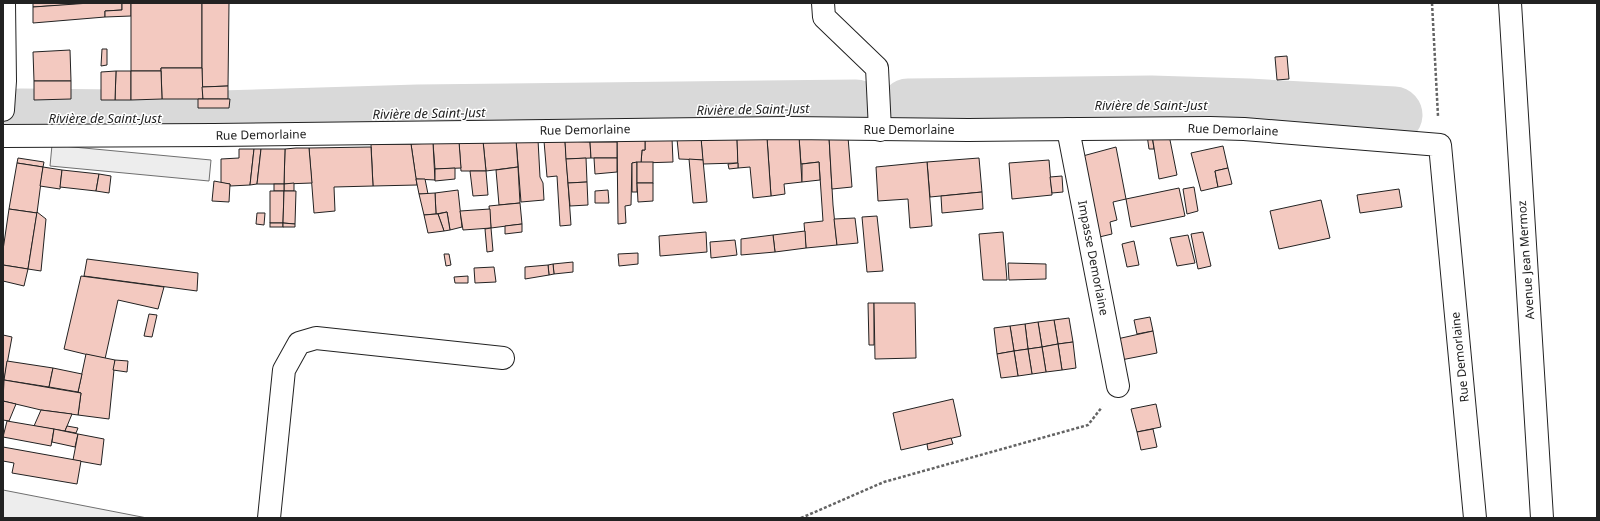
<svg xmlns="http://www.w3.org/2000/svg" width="1600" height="521" viewBox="0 0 1600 521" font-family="'Noto Sans',sans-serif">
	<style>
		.parking { fill: #ededed; stroke: #6f6f6f }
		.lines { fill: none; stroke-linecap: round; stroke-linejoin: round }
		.river { stroke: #d9d9d9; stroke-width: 57 }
		.building { fill: #f3c9c0; stroke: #222 }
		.minor-casing { stroke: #222; stroke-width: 24 }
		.major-casing { stroke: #222; stroke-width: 24 }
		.path { stroke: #646464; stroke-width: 2.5; stroke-dasharray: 3 2; stroke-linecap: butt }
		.minor { stroke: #fff; stroke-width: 22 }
		.major { stroke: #fff; stroke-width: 22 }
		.labels { text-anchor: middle; stroke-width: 3; stroke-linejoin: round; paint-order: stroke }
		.street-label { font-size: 12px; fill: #222; stroke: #fff }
		.water-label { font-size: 13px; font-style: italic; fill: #222; stroke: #fff }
	</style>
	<rect width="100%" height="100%" fill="#fff"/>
	<g class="parking">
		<polygon points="52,145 211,160 209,181 50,166"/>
		<polygon points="3,490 147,518 3,518"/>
	</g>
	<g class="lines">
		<g class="river">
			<polyline points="908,107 1151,104 1248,107 1394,115"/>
			<polyline points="3,118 22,117 221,119 418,113 856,108"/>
		</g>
	</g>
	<g class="building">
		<polygon points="33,3 83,3 83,4 33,7"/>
		<polygon points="122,3 122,10 105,11 105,17 33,23 33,7 90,3"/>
		<polygon points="122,3 131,3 131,16 105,17 105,11 122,10"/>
		<polygon points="131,3 202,3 202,68 161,68 161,71 131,71"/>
		<polygon points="202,3 229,3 228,86 202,87"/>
		<polygon points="102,49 107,49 107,65 101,66"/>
		<polygon points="70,50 71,81 34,81 33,52"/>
		<polygon points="1287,56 1289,79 1277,80 1275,57"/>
		<polygon points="161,68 202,68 203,99 162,99"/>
		<polygon points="116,71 131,71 131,100 115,100"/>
		<polygon points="116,71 115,100 101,100 101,72"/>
		<polygon points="131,71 161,71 162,99 131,100"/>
		<polygon points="34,81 71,81 71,99 34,100"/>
		<polygon points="228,86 228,99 203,99 202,87"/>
		<polygon points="198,99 230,99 229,108 198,108"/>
		<polygon points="1147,135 1152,135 1154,149 1149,149"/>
		<polygon points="1152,135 1169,135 1177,175 1159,179"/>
		<polygon points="799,137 829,137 833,205 837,245 806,248 804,223 823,221 819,162 801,164"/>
		<polygon points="799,137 802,182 784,184 785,194 771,196 767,138"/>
		<polygon points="829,137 848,137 852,187 832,189"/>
		<polygon points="672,138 673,162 641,163 642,150 645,150 645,140"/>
		<polygon points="701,138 737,138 738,163 703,164"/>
		<polygon points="701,138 703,160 679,159 677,139"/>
		<polygon points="737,138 767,138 771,196 753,198 750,167 738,168"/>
		<polygon points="516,140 538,140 540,177 543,183 544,200 521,202"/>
		<polygon points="516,140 518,167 486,171 483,141"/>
		<polygon points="645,140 645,150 642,150 641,163 632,163 631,205 625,206 626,223 618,224 617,141"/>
		<polygon points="483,141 486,171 461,171 459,142"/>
		<polygon points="544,141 565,141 571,225 560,226 557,176 547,177"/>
		<polygon points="565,141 590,142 591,158 566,159"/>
		<polygon points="459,142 461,168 435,169 433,143"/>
		<polygon points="590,142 617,142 617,158 591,158"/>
		<polygon points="433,143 435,180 416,179 411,144"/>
		<polygon points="371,144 411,144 417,185 373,186"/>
		<polygon points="1223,146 1228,168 1215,171 1218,187 1201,191 1191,153"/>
		<polygon points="371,147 373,186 334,187 335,211 314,213 309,148"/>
		<polygon points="1116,147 1126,199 1113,202 1117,220 1110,222 1112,234 1095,238 1079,157"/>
		<polygon points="296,148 309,148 312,183 284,184 285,149"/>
		<polygon points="239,149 254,149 250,185 230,186 230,184 221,183 221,159 239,158"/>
		<polygon points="254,149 261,149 257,184 250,185"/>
		<polygon points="261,149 285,149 284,184 257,184"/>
		<polygon points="18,158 44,162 43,167 17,163"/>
		<polygon points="586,158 587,182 568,183 566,159"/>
		<polygon points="594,158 617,158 617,172 595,174"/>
		<polygon points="979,158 982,192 930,197 927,162"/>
		<polygon points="689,159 703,160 707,202 693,203"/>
		<polygon points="1049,160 1052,195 1012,199 1009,163"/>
		<polygon points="637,162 637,192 632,192 632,163"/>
		<rect x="637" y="162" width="16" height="21"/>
		<polygon points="819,162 820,180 802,182 802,164"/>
		<polygon points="927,162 932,226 910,228 908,199 878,201 876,167"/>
		<polygon points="17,163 43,167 37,213 9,209"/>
		<polygon points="738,163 738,168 729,169 728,164"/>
		<polygon points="43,167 62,170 60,189 40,186"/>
		<polygon points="518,167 520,203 499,205 496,170"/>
		<polygon points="455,168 455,179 435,181 435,169"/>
		<polygon points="1228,168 1232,184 1218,187 1215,171"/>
		<polygon points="62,170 99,174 96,191 60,187"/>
		<polygon points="470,171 486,171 488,195 473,196"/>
		<polygon points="99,174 111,176 109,193 96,191"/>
		<polygon points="1062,176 1063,192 1052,193 1050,177"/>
		<polygon points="416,179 425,179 428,194 419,194"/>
		<polygon points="214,181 230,184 229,202 212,201"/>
		<polygon points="587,182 588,205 570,206 568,183"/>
		<polygon points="294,183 294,191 284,191 284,184"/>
		<polygon points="637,183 653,183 653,201 638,202"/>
		<rect x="274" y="184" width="10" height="7"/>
		<polygon points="1194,187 1198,211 1187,214 1183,189"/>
		<polygon points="1179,188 1185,216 1131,227 1126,199"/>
		<polygon points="1399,189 1402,207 1360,213 1357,195"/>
		<polygon points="458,190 462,227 450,230 447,212 436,214 435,193"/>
		<polygon points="608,190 609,203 595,203 595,191"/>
		<polygon points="270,191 284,191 283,223 270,223"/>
		<polygon points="284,191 296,191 295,224 283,223"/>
		<polygon points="982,192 983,209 942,213 941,196"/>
		<polygon points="435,193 436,214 424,215 419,194"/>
		<polygon points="1321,200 1330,238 1279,249 1270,211"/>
		<polygon points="520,203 522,224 491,228 489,206"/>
		<polygon points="9,209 37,213 28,269 3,265 3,250"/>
		<polygon points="490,209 491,228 463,230 460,211"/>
		<polygon points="37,212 46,219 41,271 28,269"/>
		<polygon points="447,212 450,230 444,231 438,214"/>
		<polygon points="257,213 265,213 264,225 256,224"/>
		<polygon points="436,214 438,214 444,231 428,233 424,215"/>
		<polygon points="877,216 883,271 867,272 862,217"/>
		<polygon points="855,218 858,243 837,245 834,219"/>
		<rect x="270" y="223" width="13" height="4"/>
		<polygon points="283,223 295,224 295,227 283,227"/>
		<polygon points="522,224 522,232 505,234 505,226"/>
		<polygon points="491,228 493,251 487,252 485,229"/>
		<polygon points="805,231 806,248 775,252 773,235"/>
		<polygon points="706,232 707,252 660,256 659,236"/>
		<polygon points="1003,232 1007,280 983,280 979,234"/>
		<polygon points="1203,232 1211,266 1198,269 1191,234"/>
		<polygon points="773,235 775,252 741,255 741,239"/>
		<polygon points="1188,235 1195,263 1177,266 1170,238"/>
		<polygon points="735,240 737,255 711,258 710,242"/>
		<polygon points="1134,241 1139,265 1127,267 1122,244"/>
		<polygon points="638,253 638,264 619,266 618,254"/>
		<polygon points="444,254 449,254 451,265 446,266"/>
		<polygon points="87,259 198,273 197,291 84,276"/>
		<polygon points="573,262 573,272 554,274 553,264"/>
		<polygon points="1008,263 1046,264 1046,279 1009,280"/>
		<polygon points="553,264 554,274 549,275 548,265"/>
		<polygon points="3,265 28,269 24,286 3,281"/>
		<polygon points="548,265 549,275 525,279 525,267"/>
		<polygon points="494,267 496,282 475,283 474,268"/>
		<polygon points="81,276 164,287 158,309 118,300 105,359 64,349"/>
		<polygon points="468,276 468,283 455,283 454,277"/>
		<polygon points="868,303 874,303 874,345 869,345"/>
		<polygon points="874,303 915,303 916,358 875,359"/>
		<polygon points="149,314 157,315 152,337 144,336"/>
		<polygon points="1150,317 1153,331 1137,334 1134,320"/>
		<polygon points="1069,318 1073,342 1058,344 1054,320"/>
		<polygon points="1054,320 1058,344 1042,347 1038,322"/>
		<polygon points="1038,322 1042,347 1028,349 1025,324"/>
		<polygon points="1025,324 1028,349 1014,351 1010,326"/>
		<polygon points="1010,326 1014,351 997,354 994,328"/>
		<polygon points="1153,331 1157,353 1121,360 1117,339"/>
		<polygon points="3,335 12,337 3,386"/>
		<polygon points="1073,342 1076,368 1062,370 1058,344"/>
		<polygon points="1058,344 1062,370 1046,372 1042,347"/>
		<polygon points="1042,347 1046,372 1032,374 1028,349"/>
		<polygon points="1028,349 1032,374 1018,376 1014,351"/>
		<polygon points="1014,351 1018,376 1001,378 997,354"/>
		<polygon points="86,354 115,360 109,419 78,415 81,393 78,392"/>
		<polygon points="115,360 128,361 127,372 113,370"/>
		<polygon points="7,361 53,368 49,387 4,380"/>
		<polygon points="53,368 82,374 78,392 49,387"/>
		<polygon points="4,380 81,393 78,415 41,410 3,401"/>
		<polygon points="953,399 961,436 901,450 893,413"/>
		<polygon points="3,401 16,404 9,421 3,420"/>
		<polygon points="1156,404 1161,427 1137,432 1131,409"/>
		<polygon points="41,410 72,414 65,431 34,426"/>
		<polygon points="7,421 54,429 51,446 3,437"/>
		<polygon points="67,426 78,428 76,433 65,431"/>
		<polygon points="54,429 78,434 75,447 52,442"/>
		<polygon points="1153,429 1157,447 1141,450 1137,432"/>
		<polygon points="78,434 104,439 101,465 73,460"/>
		<polygon points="951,438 953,444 928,450 927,444"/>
		<polygon points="3,447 81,461 77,484 12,473 14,463 3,461"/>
	</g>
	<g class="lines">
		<g class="minor-casing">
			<g id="minor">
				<polyline points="823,3 824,17 877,68 880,130"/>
				<polyline points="3,110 5,81 4,3"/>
				<polyline points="1068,129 1118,386"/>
				<polyline points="3,136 214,135 789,128 968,130 1210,128 1244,129 1440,145 1475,518"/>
				<polyline points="269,518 284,370 299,343 316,338 503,358"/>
			</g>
		</g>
		<g class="major-casing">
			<polyline id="major" points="1510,3 1542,518"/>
		</g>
		<g class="path">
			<polyline points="1432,3 1438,116"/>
			<polyline points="801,518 884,482 1088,425 1102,407"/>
		</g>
		<use href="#minor" class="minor"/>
		<use href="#major" class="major"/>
	</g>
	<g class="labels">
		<g class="street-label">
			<text transform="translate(585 130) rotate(-1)" y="4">Rue Demorlaine</text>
			<text x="909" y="134">Rue Demorlaine</text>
			<text transform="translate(1233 130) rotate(2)" y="4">Rue Demorlaine</text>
			<text transform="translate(261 135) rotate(-1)" y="4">Rue Demorlaine</text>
			<text transform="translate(1093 258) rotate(79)" y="4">Impasse Demorlaine</text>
			<text transform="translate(1526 260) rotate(-94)" y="4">Avenue Jean Mermoz</text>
			<text transform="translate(1460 357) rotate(-96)" y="4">Rue Demorlaine</text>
		</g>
		<g class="water-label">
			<text x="1151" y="110">Rivière de Saint-Just</text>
			<text transform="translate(753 109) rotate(-1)" y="5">Rivière de Saint-Just</text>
			<text transform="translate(429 113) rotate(-1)" y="5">Rivière de Saint-Just</text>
			<text x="105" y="123">Rivière de Saint-Just</text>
		</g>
	</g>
	<rect width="1600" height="521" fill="none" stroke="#222222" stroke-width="8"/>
</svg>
